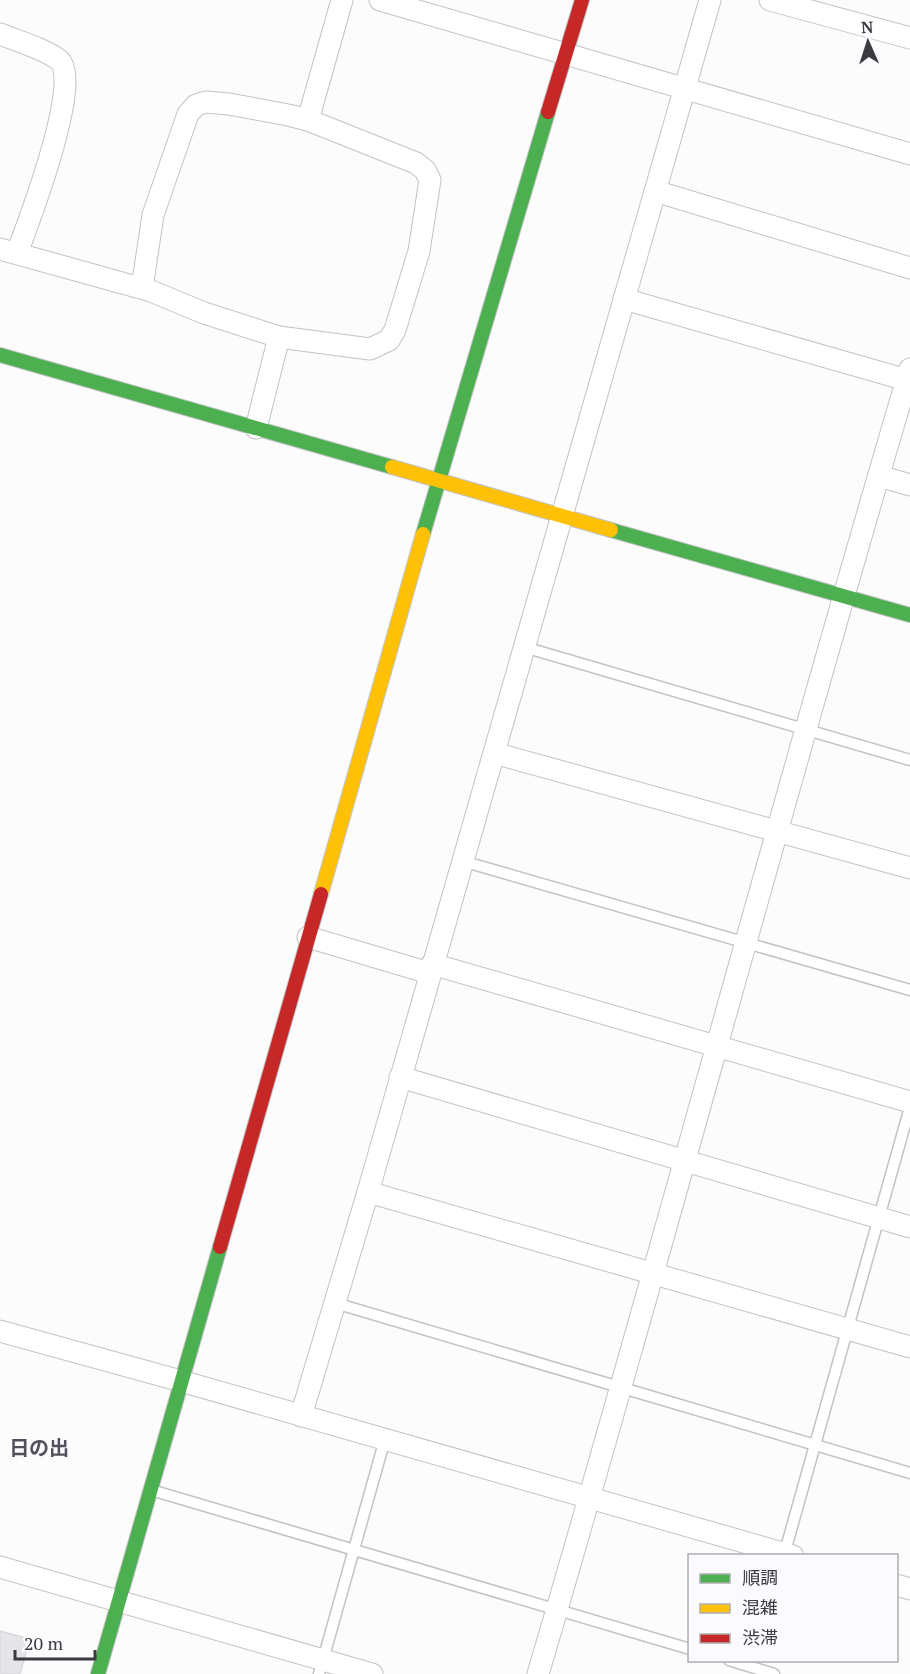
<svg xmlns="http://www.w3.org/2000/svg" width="910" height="1674" viewBox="0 0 910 1674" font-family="'PT Serif','Noto Sans JP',serif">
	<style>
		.building { fill: #e5e5e8; stroke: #d9d9dd; stroke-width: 1.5 }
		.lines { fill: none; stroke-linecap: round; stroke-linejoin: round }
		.lane-casing { stroke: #c2c3c5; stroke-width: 13 }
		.street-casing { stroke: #c2c3c5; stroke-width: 23 }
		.fast-casing { stroke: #c2c3c5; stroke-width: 16 }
		.slow-casing { stroke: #c2c3c5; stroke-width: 16 }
		.jam-casing { stroke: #c2c3c5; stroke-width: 16 }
		.lane { stroke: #fff; stroke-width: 10 }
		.street { stroke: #fff; stroke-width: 21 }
		.fast { stroke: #4caf50; stroke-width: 14 }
		.slow { stroke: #ffc107; stroke-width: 14 }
		.jam { stroke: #c62828; stroke-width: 14 }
		.labels { text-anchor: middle; stroke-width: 4.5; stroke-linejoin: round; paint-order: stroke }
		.quarter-label { font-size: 20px; font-weight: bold; fill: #51515c; stroke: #fbfbfe }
	</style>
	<rect width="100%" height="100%" fill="#fcfcfd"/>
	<polygon class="building" points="0,1631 30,1639 20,1674 0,1674"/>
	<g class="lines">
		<g class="lane-casing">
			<g id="lane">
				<polyline points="524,647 910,760"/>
				<polyline points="462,861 910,990"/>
				<polyline points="335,1303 910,1473"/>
				<polyline points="151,1490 690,1649"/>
				<polyline points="784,1555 910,1107"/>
				<polyline points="729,1660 774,1674"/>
				<polyline points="319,1674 385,1439"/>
			</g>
		</g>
		<g class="street-casing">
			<g id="street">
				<polyline points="380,0 910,154"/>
				<polyline points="770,0 910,38"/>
				<path d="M 0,34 C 17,41 45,49 59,60 C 83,80 28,224 17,253"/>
				<polyline points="308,120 342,0"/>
				<polyline points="655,191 910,268"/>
				<polyline points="0,249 151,291 204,313 279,337 370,349 389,340 395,330 419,251 430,180 425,170 416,163 308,120 288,115 229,104 206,102 196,105 188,114 153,215 142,288"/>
				<polyline points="624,299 910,381"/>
				<polyline points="256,428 279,337"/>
				<polyline points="879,476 910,485"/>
				<polyline points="494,753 910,868"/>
				<polyline points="308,937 429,973"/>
				<polyline points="432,964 910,1102"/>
				<polyline points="400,1077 910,1227"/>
				<polyline points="368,1192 910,1347"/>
				<polyline points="0,1331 181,1381 793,1556"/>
				<polyline points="301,1416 368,1192 710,0"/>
				<polyline points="0,1567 372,1674"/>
				<polyline points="896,1585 910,1589"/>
				<path d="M 538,1674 C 666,1240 781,803 910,369"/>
			</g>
		</g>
		<g class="fast-casing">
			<g id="fast">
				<polyline points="0,355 392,467"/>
				<polyline points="611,530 910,615"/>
				<polyline points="423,534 548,112"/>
				<polyline points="98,1674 220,1247"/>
			</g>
		</g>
		<g class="slow-casing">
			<g id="slow">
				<polyline points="392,467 611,530"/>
				<polyline points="321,894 423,534"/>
			</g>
		</g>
		<g class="jam-casing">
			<g id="jam">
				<polyline points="548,112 582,0"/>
				<polyline points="220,1247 321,894"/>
			</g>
		</g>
		<use href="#lane" class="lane"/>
		<use href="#street" class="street"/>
		<use href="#fast" class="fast"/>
		<use href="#slow" class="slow"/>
		<use href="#jam" class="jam"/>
	</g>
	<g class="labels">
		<g class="quarter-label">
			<text x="39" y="1455">日の出</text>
		</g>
	</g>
	<rect x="688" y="1554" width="210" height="108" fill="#fbfbfe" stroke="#aeaeb2" stroke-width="1.5"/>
	<rect x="700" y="1574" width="30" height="9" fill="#4caf50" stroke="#aeaeb2" stroke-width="1.5"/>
	<text x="742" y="1584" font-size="18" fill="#3a3a40">順調</text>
	<rect x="700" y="1604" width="30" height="9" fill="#ffc107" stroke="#aeaeb2" stroke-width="1.5"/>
	<text x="742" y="1614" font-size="18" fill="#3a3a40">混雑</text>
	<rect x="700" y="1634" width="30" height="9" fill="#c62828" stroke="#aeaeb2" stroke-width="1.5"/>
	<text x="742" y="1644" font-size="18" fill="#3a3a40">渋滞</text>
	<g transform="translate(868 42) rotate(357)" stroke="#fbfbfe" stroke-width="4.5" paint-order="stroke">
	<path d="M0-4.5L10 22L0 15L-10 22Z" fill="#3a3a40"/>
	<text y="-9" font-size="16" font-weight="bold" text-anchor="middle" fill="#3a3a40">N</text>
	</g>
	<path d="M15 1650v9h80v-9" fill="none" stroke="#3a3a40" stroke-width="3"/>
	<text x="24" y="1650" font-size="18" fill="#3a3a40" stroke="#fbfbfe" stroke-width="4.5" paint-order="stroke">20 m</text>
</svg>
